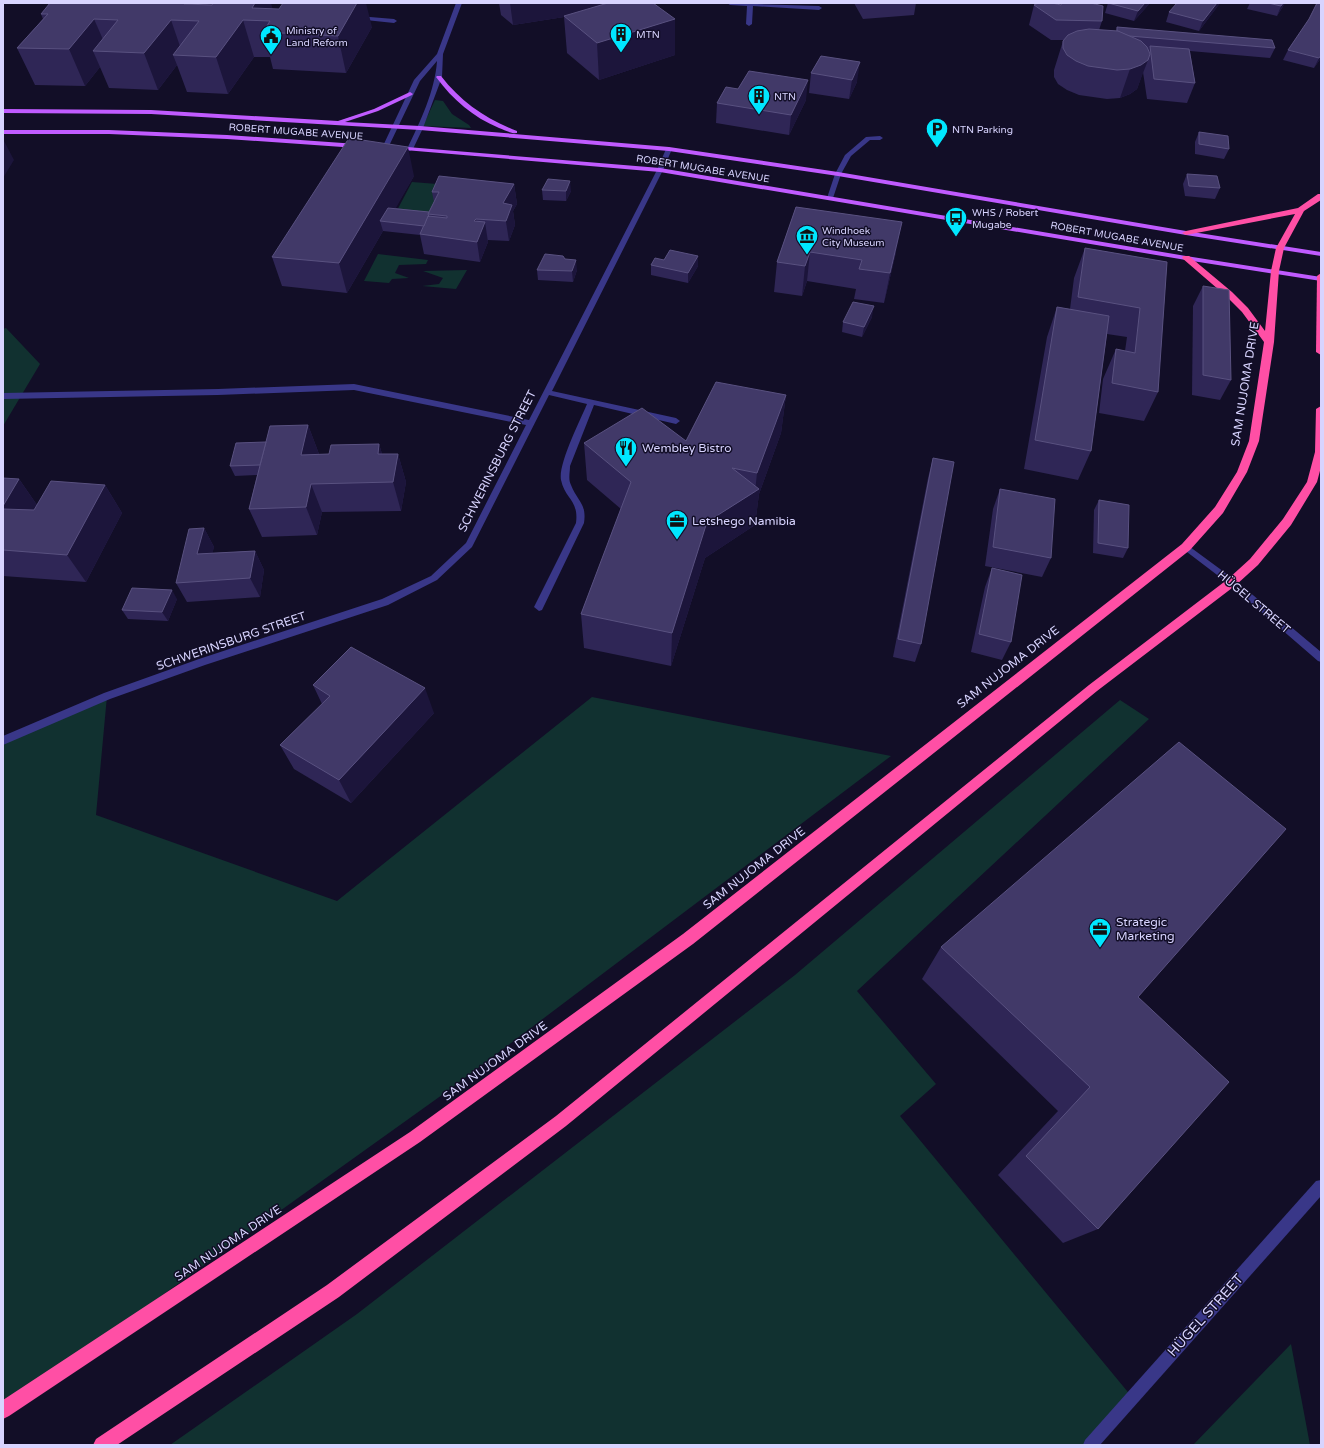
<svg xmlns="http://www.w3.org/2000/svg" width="1324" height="1448" viewBox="0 0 1324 1448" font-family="'Varela Round',sans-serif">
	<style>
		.green { fill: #113130 }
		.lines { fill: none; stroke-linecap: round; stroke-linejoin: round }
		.minor { fill: #393788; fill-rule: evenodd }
		.major { fill: #c05bff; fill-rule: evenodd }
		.highway { fill: #ff4fa5; fill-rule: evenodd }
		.wall { fill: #2f2656 }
		.shaded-wall { fill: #1c153b }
		.building { fill: #413968; stroke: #595180 }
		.labels { text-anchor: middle; stroke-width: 3; stroke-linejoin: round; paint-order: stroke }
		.far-poi-label { font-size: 10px; fill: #d8d4ff; stroke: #120e27; text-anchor: start }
		.far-street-label { font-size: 10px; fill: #d8d4ff; stroke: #120e27 }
		.street-label { font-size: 12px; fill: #d8d4ff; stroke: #120e27 }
		.poi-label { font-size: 12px; fill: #d8d4ff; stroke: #120e27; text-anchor: start }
		.near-street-label { font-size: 14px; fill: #d8d4ff; stroke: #120e27 }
	</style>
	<rect width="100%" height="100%" fill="#120e27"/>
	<g class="green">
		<polygon points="435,100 443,101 452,114 469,125 471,128 423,126"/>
		<polygon points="412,182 450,185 441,194 430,211 435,213 394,216"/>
		<polygon points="378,254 428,260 426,264 399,265 395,273 409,278 392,279 389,283 364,281"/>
		<polygon points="467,270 456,289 422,286 439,284 443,278 423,271"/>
		<polygon points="6,328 40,364 3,426 3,329"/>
		<polygon points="107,696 96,815 337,901 592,697 891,756 442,1095 3,1409 3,741"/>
		<polygon points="1120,700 1149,719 857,991 936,1084 900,1116 1132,1397 1090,1445 170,1445 357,1314 795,975"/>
		<polygon points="1291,1344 1310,1445 1193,1445"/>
	</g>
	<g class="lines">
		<g class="minor">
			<path d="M 456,3 L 462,3 L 443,54 L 442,77 L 423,128 L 413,149 L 410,151 L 407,149 C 420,122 435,91 437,61 L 420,81 L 388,148 L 383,149 L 382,148 L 414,80 L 437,54 Z"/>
			<polygon points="727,3 819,6 822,8 819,10 753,6 752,24 749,26 746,24 747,6 730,5"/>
			<polygon points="358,16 394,19 397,21 394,23 356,19 356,17"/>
			<polygon points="866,137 880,136 883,138 880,140 870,140 851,156 841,174 833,198 828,199 827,198 835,174 845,155"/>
			<path d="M 669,147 L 672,149 L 663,170 L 552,391 L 676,418 L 680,421 L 676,424 L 594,405 L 570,466 C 570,473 568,479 571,485 C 577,501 587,503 584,523 L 542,610 L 539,611 L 534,607 L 576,523 C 579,500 565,499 561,480 C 558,464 580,421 587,404 L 549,395 L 472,547 L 437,580 L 388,605 L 205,665 L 110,699 L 3,745 L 3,736 L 104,693 L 199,659 L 382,599 L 431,576 L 466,543 L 526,425 L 354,390 L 218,395 L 3,399 L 3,393 L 218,389 L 354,384 L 529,420 L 657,170 L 666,149 Z"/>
			<polygon points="1186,544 1235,580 1321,652 1321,662 1318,661 1229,584 1183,549 1182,547 1183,545"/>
			<polygon points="1321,1180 1321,1196 1100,1445 1083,1445 1085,1440 1316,1181"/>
		</g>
		<g class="major">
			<path d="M 437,76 L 441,76 C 461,102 486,119 517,131 L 517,133 C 511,134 505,130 499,128 C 473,117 453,100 436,77 Z"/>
			<polygon points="410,92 413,94 412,95 378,111 345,122 420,126 669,147 838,172 1186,231 1321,252 1321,256 1186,235 838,176 669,151 420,130 151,114 3,113 3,109 151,110 338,121 374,109"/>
			<polygon points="3,130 109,130 227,135 357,144 360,146 357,148 227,139 109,134 3,134"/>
			<polygon points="395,146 660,168 1186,256 1321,277 1321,281 1186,260 660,172 393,149 393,147"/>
		</g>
		<g class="highway">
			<polygon points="1318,194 1321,194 1321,200 1304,211 1284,248 1279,271 1274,342 1259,441 1247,472 1223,513 1190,550 693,944 420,1142 9,1416 3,1419 3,1400 410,1132 683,934 1182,544 1215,507 1237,472 1249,441 1264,342 1242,312 1226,296 1182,258 1183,256 1189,256 1232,292 1248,308 1265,331 1271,271 1276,248 1295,214 1186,235 1182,233 1186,231 1298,208"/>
			<polygon points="1321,273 1321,355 1316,352 1317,276"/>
			<polygon points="1321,406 1321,467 1317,482 1291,525 1258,565 1236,585 1097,691 566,1126 339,1297 117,1445 93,1445 96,1439 327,1285 556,1116 1089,685 1228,579 1250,559 1283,519 1307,482 1315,452 1316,409"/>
		</g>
	</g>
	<g class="wall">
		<polygon points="50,3 204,3 204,4 273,9 372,27 346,73 273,69 270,57 254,57 228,94 187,92 177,65 158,90 109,88 100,67 85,86 35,85 17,48 43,19 41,14"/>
		<polygon points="499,3 653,3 675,55 599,80 567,53 564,17 513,25 501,15"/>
		<polygon points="854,3 916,3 914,15 863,19"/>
		<polygon points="1108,3 1150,3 1134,21 1105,13"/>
		<polygon points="1220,3 1199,31 1166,22 1169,12"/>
		<polygon points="1250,3 1285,3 1277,16 1247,9"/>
		<polygon points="1034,5 1061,5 1102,21 1099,30 1116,31 1117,27 1275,48 1270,58 1190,51 1195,83 1187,103 1147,99 1143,72 1137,89 1130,94 1120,98 1107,99 1079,95 1067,90 1058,84 1054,77 1054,70 1063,41 1064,40 1051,40 1029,25"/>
		<polygon points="1288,50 1321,58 1314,68 1283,60"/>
		<polygon points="821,56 857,82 849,99 809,93 811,73"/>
		<polygon points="738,89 806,100 789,135 716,123 717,103"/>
		<polygon points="1199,132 1229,149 1224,159 1195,154 1195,142"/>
		<polygon points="1187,174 1220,188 1215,199 1185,196 1183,184"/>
		<polygon points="414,176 395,208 429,212 434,202 432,192 514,184 517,204 513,211 515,225 509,241 488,240 488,242 480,262 424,254 420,235 383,231 347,293 282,286 272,257"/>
		<polygon points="542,190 571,191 566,201 543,200"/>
		<polygon points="796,207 896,252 884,303 854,299 856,289 807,281 802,296 774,292 777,262"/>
		<polygon points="1085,248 1167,262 1158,392 1144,421 1099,413 1103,379 1116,349 1125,351 1127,337 1107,334 1091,451 1078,480 1024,469 1047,337 1057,307 1070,309 1074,278"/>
		<polygon points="565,259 577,270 573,282 538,280 537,270"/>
		<polygon points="651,265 698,266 688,283 651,275"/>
		<polygon points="1203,286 1231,380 1220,400 1192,395 1193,306"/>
		<polygon points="872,317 862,337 842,332 843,322"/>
		<polygon points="786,395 781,433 759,494 755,525 705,558 671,666 584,648 581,614 621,509 587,480 584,443 686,441"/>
		<polygon points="308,425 319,454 318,455 329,454 379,444 382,454 398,454 406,482 401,511 322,512 317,535 262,537 249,509 257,475 235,476 230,466 266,442"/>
		<polygon points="933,458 921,644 915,662 893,657 928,478"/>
		<polygon points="3,478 19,479 37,505 105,485 122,513 86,582 3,576"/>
		<polygon points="1000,489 1051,558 1042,577 985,566 993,509"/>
		<polygon points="1099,500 1128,548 1123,558 1093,553 1094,510"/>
		<polygon points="204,528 214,547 212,553 255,551 264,570 260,597 187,602 176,583"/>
		<polygon points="992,568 1011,642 1002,660 971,652 985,587"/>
		<polygon points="177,599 168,621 128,619 122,610"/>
		<polygon points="313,685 434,713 351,803 294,769 280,745 322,704"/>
		<polygon points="941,947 1138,997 1098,1229 1063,1243 998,1175 1058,1111 922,979"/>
	</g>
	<g class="shaded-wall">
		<polygon points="184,3 204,3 210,22 199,21 184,4"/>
		<polygon points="255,3 271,3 277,24 270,21 252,8"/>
		<polygon points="357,3 366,3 372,27 346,73 338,36"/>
		<polygon points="510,3 616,3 564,16 564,17 513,25"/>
		<polygon points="1145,3 1150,3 1134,21 1138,11"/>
		<polygon points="1217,3 1220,3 1199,31 1203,21"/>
		<polygon points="1283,3 1285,3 1277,16 1281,6"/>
		<polygon points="94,19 108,51 93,51 100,67 85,86 69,49"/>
		<polygon points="675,19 675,55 599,80 597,43"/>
		<polygon points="171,20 183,55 173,55 177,65 158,90 144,53"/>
		<polygon points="243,20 254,57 228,94 216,57"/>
		<polygon points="1321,55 1321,58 1314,68 1319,58"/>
		<polygon points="1148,60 1137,89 1130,94 1120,98 1130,69"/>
		<polygon points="860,62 857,82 849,99 852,80"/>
		<polygon points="808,80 806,100 789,135 791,115"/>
		<polygon points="3,139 14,160 3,178"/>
		<polygon points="408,147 414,176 388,222 380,221 383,231 347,293 339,263"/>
		<polygon points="570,181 571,191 566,201 566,191"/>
		<polygon points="514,184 517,204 513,211 515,225 509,241 503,203"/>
		<polygon points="476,219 479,237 485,222 488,242 480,262 474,221"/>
		<polygon points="902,222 896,252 884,303 890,273"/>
		<polygon points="810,252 807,281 802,296 805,266"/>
		<polygon points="698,256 698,266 688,283 688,273"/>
		<polygon points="576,260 577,270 573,282 572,271"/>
		<polygon points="874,306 872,317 862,337 864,327"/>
		<polygon points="786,395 781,433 759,494 755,525 705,558 671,666 672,633 707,522 755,492 757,473"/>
		<polygon points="308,425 319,454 312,484 301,455"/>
		<polygon points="379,444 388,473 378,454"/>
		<polygon points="398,454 406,482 401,511 393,482"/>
		<polygon points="19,479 39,508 22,537 3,511 3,506"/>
		<polygon points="311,484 322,512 317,535 306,507"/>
		<polygon points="105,485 122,513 86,582 67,555"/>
		<polygon points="204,528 214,547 208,573 197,554"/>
		<polygon points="255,551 264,570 260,597 250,578"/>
		<polygon points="172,590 177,599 168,621 162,612"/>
		<polygon points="425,688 434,713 351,803 339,780"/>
	</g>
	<g class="building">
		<polygon points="50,3 184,3 184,4 212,5 213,3 255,3 252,8 279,9 283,3 357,3 338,36 263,32 270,21 243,20 216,57 173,55 199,21 171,20 144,53 93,51 118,20 94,19 69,49 17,48 48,14 41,14"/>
		<polygon points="608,3 653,3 675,19 597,43 564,16"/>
		<polygon points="1038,3 1052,3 1061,5 1062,3 1091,3 1103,6 1102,21 1056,20 1034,5"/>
		<polygon points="1108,3 1145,3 1138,11"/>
		<polygon points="1177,3 1217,3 1203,21 1169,12"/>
		<polygon points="1268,3 1283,3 1281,6"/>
		<polygon points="1317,3 1321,3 1321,55 1319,58 1288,50 1309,19"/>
		<polygon points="1117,27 1272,40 1275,48 1129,36 1117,31"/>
		<polygon points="1089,29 1118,31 1141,41 1147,47 1150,54 1148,60 1141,65 1130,69 1117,70 1088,66 1076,61 1067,55 1063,48 1063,41 1068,35 1077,31"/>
		<polygon points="1150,46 1189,49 1195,83 1154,79"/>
		<polygon points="821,56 860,62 852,80 811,73"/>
		<polygon points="749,71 808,80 791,115 717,103 726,87 738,89"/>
		<polygon points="1199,132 1228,136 1229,149 1199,144"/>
		<polygon points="349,138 408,147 339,263 272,257"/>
		<polygon points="1187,174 1217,176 1220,188 1189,186"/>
		<polygon points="439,176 514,184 503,203 512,205 506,221 476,219 474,221 485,222 477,242 420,234 428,216 447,218 447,216 428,214 439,192 432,192"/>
		<polygon points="548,179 570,181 566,191 542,190"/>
		<polygon points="796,207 902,222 890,273 859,269 862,260 810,252 805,266 777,262"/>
		<polygon points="388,208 429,212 428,214 429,217 428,216 424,226 380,221"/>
		<polygon points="1085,248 1167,262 1158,392 1112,383 1116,349 1135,353 1140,308 1078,297"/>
		<polygon points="670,250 698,256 688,273 651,265 655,258 664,260"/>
		<polygon points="545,254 563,256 565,259 576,260 572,271 537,270"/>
		<polygon points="1203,286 1229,290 1231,380 1203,375"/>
		<polygon points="853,302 874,306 864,327 843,322"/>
		<polygon points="1057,307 1109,316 1091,451 1035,440"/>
		<polygon points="716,382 786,395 757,473 732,468 759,489 707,522 672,633 581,614 631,482 584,443 642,408 686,441"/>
		<polygon points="308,425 301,455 329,454 331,445 379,444 378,454 398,454 393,482 311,484 306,507 249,509 270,426"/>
		<polygon points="266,442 260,465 230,466 236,443"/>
		<polygon points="933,458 954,462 921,644 898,639"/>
		<polygon points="3,478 19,479 3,506"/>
		<polygon points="51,481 105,485 67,555 3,550 3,509 34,510"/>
		<polygon points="1000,489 1055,499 1051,558 993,547"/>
		<polygon points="1099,500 1129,505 1128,548 1098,543"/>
		<polygon points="204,528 197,554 255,551 250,578 176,583 189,529"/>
		<polygon points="992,568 1022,575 1011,642 979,634"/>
		<polygon points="132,588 172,590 162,612 122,610"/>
		<polygon points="351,647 425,688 339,780 280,745 330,696 313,685"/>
		<polygon points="1179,742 1286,829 1138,997 1229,1082 1098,1229 1026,1156 1090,1087 941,947"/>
	</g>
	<defs>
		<g id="building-pin" transform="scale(1.15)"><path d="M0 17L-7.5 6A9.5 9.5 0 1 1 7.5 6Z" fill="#00e7ff" stroke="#120e27"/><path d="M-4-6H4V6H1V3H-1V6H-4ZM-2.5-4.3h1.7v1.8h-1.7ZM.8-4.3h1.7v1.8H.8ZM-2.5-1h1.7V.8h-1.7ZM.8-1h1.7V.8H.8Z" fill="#111"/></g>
		<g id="civic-pin" transform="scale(1.15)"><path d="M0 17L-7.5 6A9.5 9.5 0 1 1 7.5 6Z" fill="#00e7ff" stroke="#120e27"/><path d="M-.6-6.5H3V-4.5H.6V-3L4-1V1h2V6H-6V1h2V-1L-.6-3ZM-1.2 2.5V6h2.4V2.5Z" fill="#111"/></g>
		<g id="parking-pin" transform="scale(1.15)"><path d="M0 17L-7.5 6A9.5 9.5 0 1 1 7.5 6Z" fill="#00e7ff" stroke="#120e27"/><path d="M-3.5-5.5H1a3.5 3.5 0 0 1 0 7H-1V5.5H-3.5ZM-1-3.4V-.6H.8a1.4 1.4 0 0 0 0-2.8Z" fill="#111"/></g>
		<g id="bus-pin" transform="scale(1.15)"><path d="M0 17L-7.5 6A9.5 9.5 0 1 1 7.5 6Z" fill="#00e7ff" stroke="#120e27"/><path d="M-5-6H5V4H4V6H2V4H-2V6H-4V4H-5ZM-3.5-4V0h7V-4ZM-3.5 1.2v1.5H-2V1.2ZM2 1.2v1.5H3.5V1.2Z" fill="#111"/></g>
		<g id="museum-pin" transform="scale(1.15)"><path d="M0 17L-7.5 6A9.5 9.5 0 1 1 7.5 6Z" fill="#00e7ff" stroke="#120e27"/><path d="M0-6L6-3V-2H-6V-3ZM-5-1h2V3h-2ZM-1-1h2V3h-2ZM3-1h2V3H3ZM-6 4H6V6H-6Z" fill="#111"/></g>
		<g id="restaurant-pin" transform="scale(1.15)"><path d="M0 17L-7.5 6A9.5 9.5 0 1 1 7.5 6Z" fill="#00e7ff" stroke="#120e27"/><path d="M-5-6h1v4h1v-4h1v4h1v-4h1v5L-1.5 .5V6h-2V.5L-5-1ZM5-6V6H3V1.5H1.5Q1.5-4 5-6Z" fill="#111"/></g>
		<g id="office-pin" transform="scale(1.15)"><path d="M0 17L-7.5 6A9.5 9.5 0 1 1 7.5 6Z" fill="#00e7ff" stroke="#120e27"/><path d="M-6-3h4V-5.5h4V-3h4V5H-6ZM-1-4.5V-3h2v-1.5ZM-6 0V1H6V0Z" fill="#111"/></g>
	</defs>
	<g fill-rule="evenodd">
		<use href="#building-pin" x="621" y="34"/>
		<use href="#civic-pin" x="271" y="36"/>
		<use href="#building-pin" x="759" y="96"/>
		<use href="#parking-pin" x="937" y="129"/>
		<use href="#bus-pin" x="956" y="218"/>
		<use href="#museum-pin" x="807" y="236"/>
		<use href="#restaurant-pin" x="626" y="448"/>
		<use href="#office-pin" x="677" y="521"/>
		<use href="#office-pin" x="1100" y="929"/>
	</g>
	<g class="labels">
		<g class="far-poi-label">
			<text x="286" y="34">Ministry of<tspan x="286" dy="12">Land Reform</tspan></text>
			<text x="636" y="38">MTN</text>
			<text x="774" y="100">NTN</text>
			<text x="952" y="133">NTN Parking</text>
			<text x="972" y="216">WHS / Robert<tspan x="972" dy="12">Mugabe</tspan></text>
			<text x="822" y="234">Windhoek<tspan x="822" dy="12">City Museum</tspan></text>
		</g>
		<g class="far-street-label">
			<text transform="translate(296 131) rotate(4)" y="4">ROBERT MUGABE AVENUE</text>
			<text transform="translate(703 168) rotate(9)" y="4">ROBERT MUGABE AVENUE</text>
			<text transform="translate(1117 236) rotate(10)" y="4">ROBERT MUGABE AVENUE</text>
		</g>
		<g class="street-label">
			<text transform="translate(1245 384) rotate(-81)" y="4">SAM NUJOMA DRIVE</text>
			<text transform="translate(497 461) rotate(-63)" y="4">SCHWERINSBURG STREET</text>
			<text transform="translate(1254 602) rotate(40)" y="4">HÜGEL STREET</text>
			<text transform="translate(231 641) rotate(-19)" y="4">SCHWERINSBURG STREET</text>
			<text transform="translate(1008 667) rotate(-38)" y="4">SAM NUJOMA DRIVE</text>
			<text transform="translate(754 868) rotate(-38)" y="4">SAM NUJOMA DRIVE</text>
			<text transform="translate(495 1061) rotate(-36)" y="4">SAM NUJOMA DRIVE</text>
			<text transform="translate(228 1243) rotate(-34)" y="4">SAM NUJOMA DRIVE</text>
		</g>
		<g class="poi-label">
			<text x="642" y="452">Wembley Bistro</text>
			<text x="692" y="525">Letshego Namibia</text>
			<text x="1116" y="926">Strategic<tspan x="1116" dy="14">Marketing</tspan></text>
		</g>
		<g class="near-street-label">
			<text transform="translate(1205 1315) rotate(-48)" y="5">HÜGEL STREET</text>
		</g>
	</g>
	<rect width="1324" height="1448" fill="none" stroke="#d8d4ff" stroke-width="8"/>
</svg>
